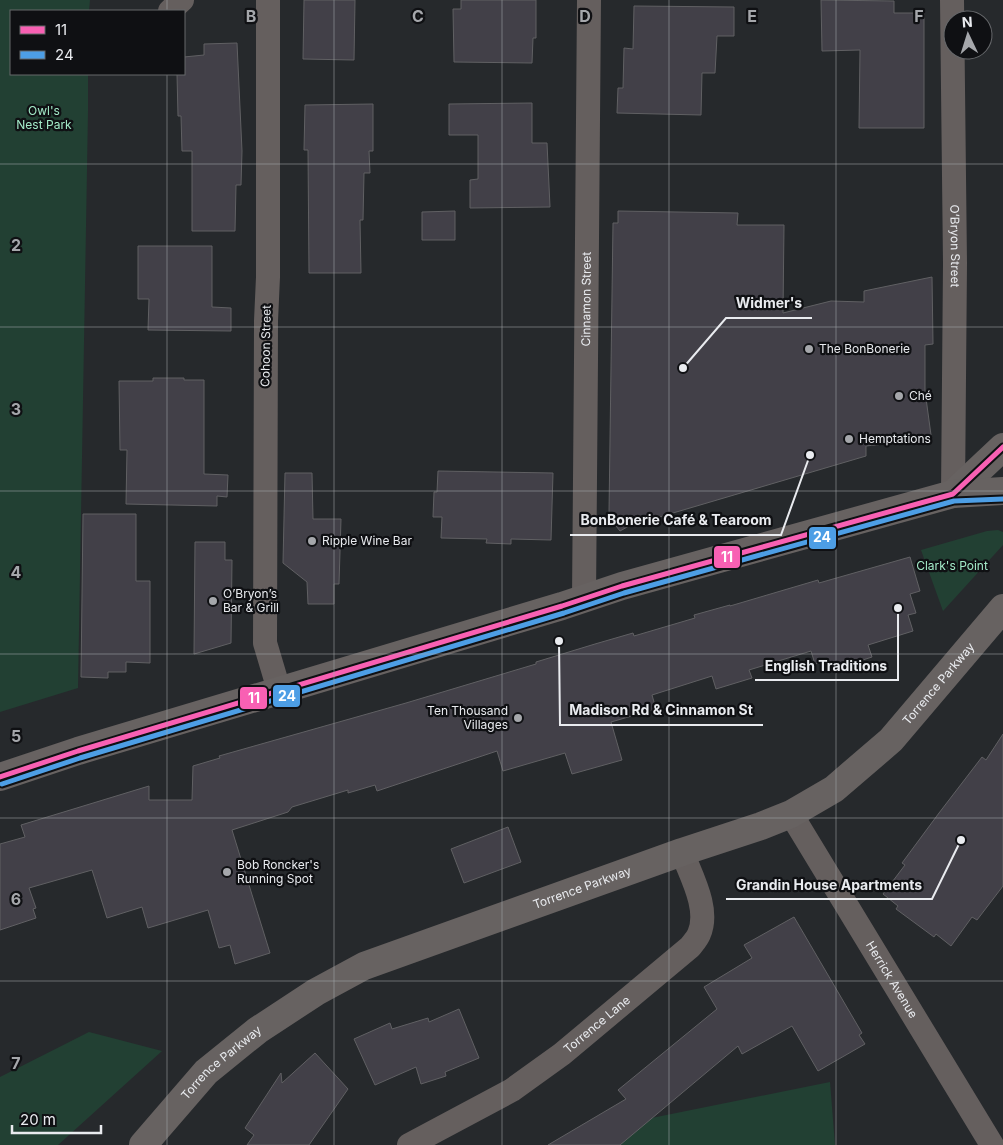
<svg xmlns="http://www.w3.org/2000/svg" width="1003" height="1145" viewBox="0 0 1003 1145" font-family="Inter,sans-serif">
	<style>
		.green { fill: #224033 }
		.building { fill: #424048; stroke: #606063 }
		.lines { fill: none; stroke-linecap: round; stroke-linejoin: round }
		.street { stroke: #655f5e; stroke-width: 24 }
		.secondary { stroke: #676261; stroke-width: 28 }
		.bus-1-casing { stroke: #0f1013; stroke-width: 9 }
		.bus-2-casing { stroke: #0f1013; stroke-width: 9 }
		.bus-1 { stroke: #f860b3; stroke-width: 5 }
		.bus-2 { stroke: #4d9ee5; stroke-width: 5 }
		.grid { fill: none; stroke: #a5a7ab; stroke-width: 1; stroke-opacity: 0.55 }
		.poi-dot { fill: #a5a7ab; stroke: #0f1013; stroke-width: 2 }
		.labels { text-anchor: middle; stroke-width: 4.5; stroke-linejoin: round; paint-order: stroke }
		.park-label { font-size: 12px; fill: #a3eac8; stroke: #0f1013 }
		.street-label { font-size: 12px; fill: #e9ebef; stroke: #0f1013 }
		.poi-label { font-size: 12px; fill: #e9ebef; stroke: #0f1013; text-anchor: start }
		.grid-label { font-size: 16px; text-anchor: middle; font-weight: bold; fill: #a5a7ab; stroke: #0f1013; stroke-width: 4.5; stroke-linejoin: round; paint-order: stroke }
		.leader { fill: none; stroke: #e9ebef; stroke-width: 2 }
		.callout-dot { fill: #e9ebef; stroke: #0f1013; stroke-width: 2 }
		.callout-label { font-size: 14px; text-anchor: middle; font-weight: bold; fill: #e9ebef; stroke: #0f1013; stroke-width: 4.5; stroke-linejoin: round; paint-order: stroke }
		.line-badge { stroke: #0f1013; stroke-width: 2 }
		.badge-label { font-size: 14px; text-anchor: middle; font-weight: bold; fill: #fff }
	</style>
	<rect width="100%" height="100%" fill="#26292c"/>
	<g class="green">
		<polygon points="0,0 90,0 89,11 11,11 11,74 88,74 88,111 78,688 0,712"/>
		<polygon points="998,530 1003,532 1003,545 943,611 921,550 987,531"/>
		<polygon points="89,1032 162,1051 58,1145 0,1145 0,1077"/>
		<polygon points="830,1082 835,1145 588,1145 622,1124"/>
	</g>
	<g class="building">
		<polygon points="304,0 355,0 354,60 303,59"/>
		<polygon points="461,0 536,0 536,38 533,38 532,63 454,62 453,9 461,9"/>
		<polygon points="821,0 894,1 894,13 924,13 924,128 859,128 860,50 822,51"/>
		<polygon points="634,6 734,7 734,36 717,36 715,73 702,73 701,115 617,113 618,88 623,88 624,48 633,49"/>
		<polygon points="237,43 242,151 241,185 236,185 235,231 192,231 192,151 182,151 181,116 178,116 177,74 184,74 184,57 204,55 204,44"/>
		<polygon points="532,103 532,143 547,143 550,207 470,208 470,180 478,179 478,135 449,135 449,104"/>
		<polygon points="373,104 373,151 369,151 370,173 364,173 363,220 360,220 361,273 309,273 308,150 304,150 305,105"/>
		<polygon points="455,211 455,240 422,240 422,212"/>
		<polygon points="618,211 738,213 737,225 784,225 783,313 831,301 864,302 864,291 932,277 933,344 925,345 925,391 931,435 901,438 901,442 866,446 866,456 629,526 620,531 612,521 609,513 613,223 618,223"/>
		<polygon points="138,246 212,246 212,307 231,308 231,331 148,330 149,299 138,299"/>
		<polygon points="153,378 184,378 184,380 204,380 204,474 228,475 227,497 217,496 217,506 126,504 127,450 120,450 119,381 153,381"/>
		<polygon points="438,471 553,473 551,540 511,539 511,544 486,543 487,539 441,538 442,517 433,517 434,492 437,492"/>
		<polygon points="285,473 312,473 313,519 341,519 339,584 334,584 334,604 308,604 307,582 283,563"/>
		<polygon points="83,514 136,514 136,581 150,581 150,663 126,662 126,672 108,672 108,678 81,677"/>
		<polygon points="195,542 225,542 225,560 232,560 231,643 194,654"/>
		<polygon points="910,557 920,591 910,594 916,613 908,615 913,631 868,645 872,657 829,671 826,661 815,664 811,651 749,670 752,678 716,689 712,676 652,695 656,709 611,722 622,760 572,774 565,753 503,771 497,751 377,791 375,785 348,793 348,790 292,807 288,812 232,830 270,953 235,964 230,945 219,948 208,910 148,928 142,907 107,918 92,870 29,888 36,908 33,909 36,918 0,930 0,844 25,837 21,825 149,786 149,800 192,800 193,766 220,758 219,756 406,703 536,664 536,662 595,644 633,633 634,636 695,618 694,615 730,605 730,606 818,580 819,583"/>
		<polygon points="1003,734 1003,886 977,920 972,917 951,946 936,934 934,937 896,909 898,906 883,894 905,865 902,863 939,813 982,757 986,760"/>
		<polygon points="508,827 521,862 464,883 451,849"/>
		<polygon points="794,917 862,1033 859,1035 865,1044 818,1071 792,1026 742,1054 738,1046 620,1145 548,1145 626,1099 618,1090 717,1009 704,987 752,958 744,945"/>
		<polygon points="459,1009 479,1058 445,1072 446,1076 421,1084 416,1067 375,1085 354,1039 390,1023 392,1029 428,1018 429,1022"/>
		<polygon points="315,1053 348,1089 309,1145 247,1145 254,1135 245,1128 281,1073 282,1083"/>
	</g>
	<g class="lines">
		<g class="street">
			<polyline points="268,0 268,277 266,321 265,643 279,690"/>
			<path id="s1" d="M 952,0 L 955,263 L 953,494"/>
			<polyline points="170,11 182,0"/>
			<path id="s2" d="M 584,599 L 589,0"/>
			<path id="s3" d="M 791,814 L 992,1145"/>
			<path id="s4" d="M 409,1145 L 512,1090 L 562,1054 L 690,947 C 693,943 697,939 699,934 C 710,909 691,876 682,852"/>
		</g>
		<g class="secondary">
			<polyline points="953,494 1003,447"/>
			<polyline points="0,777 78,751 562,606 622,586 953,494 1003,491"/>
			<path id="s5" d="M 143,1145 L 206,1072 L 258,1030 L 316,992 L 364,966 L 682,852 L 761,826 L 791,814 L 834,789 L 891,740 L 1003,608"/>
		</g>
		<g class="bus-1-casing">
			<polyline id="bus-1" points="0,777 78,751 562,606 622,586 953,494 1003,447"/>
		</g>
		<g class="bus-2-casing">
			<polyline id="bus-2" points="2,784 80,758 564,613 624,593 954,501 1003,499"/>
		</g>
		<use href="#bus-1" class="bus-1"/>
		<use href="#bus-2" class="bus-2"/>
	</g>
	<path class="grid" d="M 167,0 L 167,11M 334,0 L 334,1145M 502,0 L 502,1145M 669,0 L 669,1145M 836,0 L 836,1145M 167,74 L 167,1145M 0,164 L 1003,164M 0,327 L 1003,327M 0,491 L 1003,491M 0,654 L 1003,654M 0,818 L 1003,818M 0,981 L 1003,981"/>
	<g class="poi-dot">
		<circle cx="809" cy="349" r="5"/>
		<circle cx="899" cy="396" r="5"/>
		<circle cx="849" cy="439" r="5"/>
		<circle cx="312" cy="541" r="5"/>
		<circle cx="213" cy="601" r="5"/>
		<circle cx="518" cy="718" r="5"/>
		<circle cx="227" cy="872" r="5"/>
	</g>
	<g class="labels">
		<g class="park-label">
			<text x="44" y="115">Owl's<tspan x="44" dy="14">Nest Park</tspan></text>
			<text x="952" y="570">Clark's Point</text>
		</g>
		<g class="street-label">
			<text dy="4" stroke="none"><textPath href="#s1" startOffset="246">O’Bryon Street</textPath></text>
			<text dy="4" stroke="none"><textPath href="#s2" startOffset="300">Cinnamon Street</textPath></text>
			<text transform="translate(266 346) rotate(-89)" y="4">Cohoon Street</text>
			<text dy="4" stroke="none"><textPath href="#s5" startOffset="939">Torrence Parkway</textPath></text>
			<text dy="4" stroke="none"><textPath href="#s5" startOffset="519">Torrence Parkway</textPath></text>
			<text dy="4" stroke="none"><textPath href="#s3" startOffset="194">Herrick Avenue</textPath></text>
			<text dy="4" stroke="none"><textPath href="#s4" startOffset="224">Torrence Lane</textPath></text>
			<text dy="4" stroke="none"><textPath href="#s5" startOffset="114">Torrence Parkway</textPath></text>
		</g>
		<g class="poi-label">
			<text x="819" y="353">The BonBonerie</text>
			<text x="909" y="400">Ché</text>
			<text x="859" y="443">Hemptations</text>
			<text x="322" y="545">Ripple Wine Bar</text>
			<text x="223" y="598">O’Bryon’s<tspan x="223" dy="14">Bar &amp; Grill</tspan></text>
			<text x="508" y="715" text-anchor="end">Ten Thousand<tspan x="508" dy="14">Villages</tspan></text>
			<text x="237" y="869">Bob Roncker's<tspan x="237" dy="14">Running Spot</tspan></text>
		</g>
	</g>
	<g class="grid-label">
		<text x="251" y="22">B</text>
		<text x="418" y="22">C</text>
		<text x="585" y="22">D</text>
		<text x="752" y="22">E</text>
		<text x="919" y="22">F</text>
		<text x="16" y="251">2</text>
		<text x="16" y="415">3</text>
		<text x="16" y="578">4</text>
		<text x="16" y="742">5</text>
		<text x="16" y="905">6</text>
		<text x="16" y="1069">7</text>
	</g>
	<path class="leader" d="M683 368L726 318H812M810 455L781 535H570M898 608L898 680H755M559 641L560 725H763M961 840L932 899H726"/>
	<g class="callout-dot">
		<circle cx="683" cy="368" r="5"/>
		<circle cx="810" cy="455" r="5"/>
		<circle cx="898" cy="608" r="5"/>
		<circle cx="559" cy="641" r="5"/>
		<circle cx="961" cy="840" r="5"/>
	</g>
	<g class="callout-label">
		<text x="769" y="308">Widmer's</text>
		<text x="676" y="525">BonBonerie Café &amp; Tearoom</text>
		<text x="826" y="671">English Traditions</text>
		<text x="661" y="715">Madison Rd &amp; Cinnamon St</text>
		<text x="829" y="890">Grandin House Apartments</text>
	</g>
	<g class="line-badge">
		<rect x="808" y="526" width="29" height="24" rx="5" fill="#4d9ee5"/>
		<rect x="713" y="545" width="28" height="24" rx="5" fill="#f860b3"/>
		<rect x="272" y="684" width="29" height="24" rx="5" fill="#4d9ee5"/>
		<rect x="239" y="686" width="29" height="24" rx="5" fill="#f860b3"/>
	</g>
	<g class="badge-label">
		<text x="822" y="542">24</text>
		<text x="727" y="562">11</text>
		<text x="287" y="701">24</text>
		<text x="254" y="703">11</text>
	</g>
	<rect x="10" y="10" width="175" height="65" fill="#0f1013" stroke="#66686b"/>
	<rect x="20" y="26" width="25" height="8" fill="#f860b3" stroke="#66686b"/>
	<text x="55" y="35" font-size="15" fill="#e9ebef">11</text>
	<rect x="20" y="51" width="25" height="8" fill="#4d9ee5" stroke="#66686b"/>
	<text x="55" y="60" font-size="15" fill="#e9ebef">24</text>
	<g transform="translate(968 35) rotate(356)"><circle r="24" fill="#0f1013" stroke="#66686b"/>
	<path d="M0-4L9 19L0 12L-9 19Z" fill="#a5a7ab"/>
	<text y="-8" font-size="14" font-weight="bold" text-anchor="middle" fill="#e9ebef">N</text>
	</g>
	<path d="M12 1125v8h89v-8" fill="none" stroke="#e9ebef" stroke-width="2.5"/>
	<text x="20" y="1125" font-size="15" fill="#e9ebef" stroke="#0f1013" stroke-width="4" paint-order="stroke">20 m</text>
</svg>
